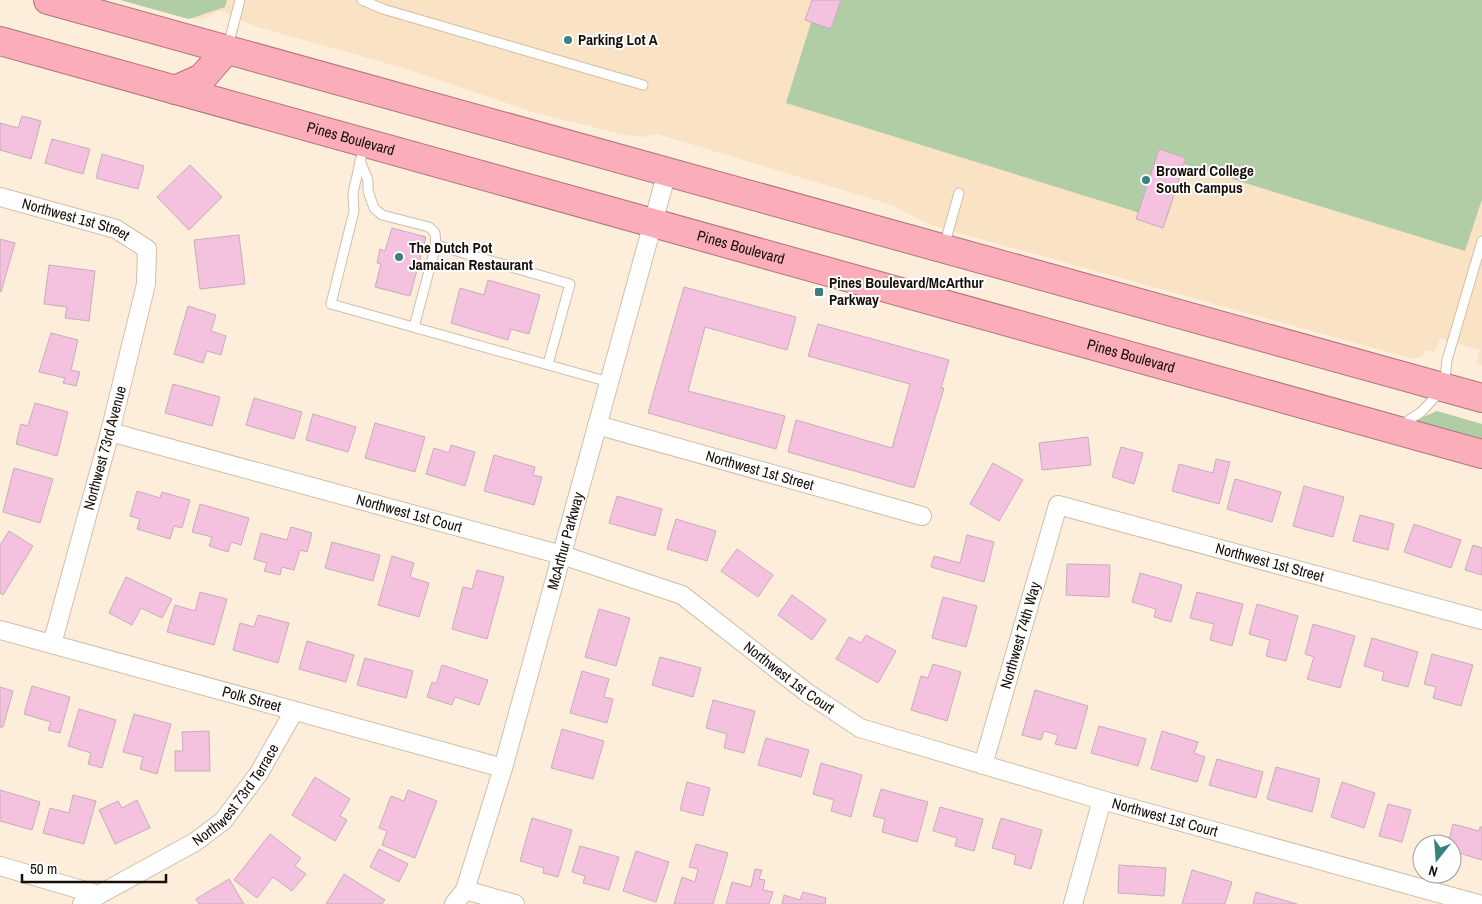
<svg xmlns="http://www.w3.org/2000/svg" width="1482" height="904" viewBox="0 0 1482 904" font-family="'Archivo Narrow',sans-serif">
	<style>
		.built { fill: #fae2c4 }
		.green { fill: #b0cda6 }
		.building { fill: #f4c1df; stroke: #c7adbc }
		.lines { fill: none; stroke-linecap: round; stroke-linejoin: round }
		.lane-casing { stroke: #d0bea7; stroke-width: 11 }
		.street-casing { stroke: #d0bea7; stroke-width: 20 }
		.highway-casing { stroke: #ab767b; stroke-width: 30 }
		.lane { stroke: #fff; stroke-width: 9 }
		.street { stroke: #fff; stroke-width: 18 }
		.highway { stroke: #fcadba; stroke-width: 28 }
		.poi-dot { fill: #388180; stroke: #fefefe; stroke-width: 2 }
		.labels { text-anchor: middle; stroke-width: 4; stroke-linejoin: round; paint-order: stroke }
		.poi-label { font-size: 15px; font-weight: bold; fill: #150f07; stroke: #fefefe; text-anchor: start }
		.street-label { font-size: 15px; fill: #150f07; stroke: #fefefe }
	</style>
	<rect width="100%" height="100%" fill="#fdeedb"/>
	<polygon class="built" points="120,0 1482,0 1482,365 1476,364 1480,350 1440,338 1435,352 1426,350 1423,356 1413,359 930,225 892,205 657,134 643,137 626,135 536,113 400,67 254,26 220,10 204,19 183,18"/>
	<g class="green">
		<polygon points="120,0 227,0 225,7 189,19"/>
		<polygon points="818,0 1482,0 1482,199 1465,251 1184,164 1166,221 786,103"/>
		<polygon points="1437,411 1482,424 1482,440 1414,421"/>
	</g>
	<g class="building">
		<polygon points="812,0 841,0 831,29 805,20"/>
		<polygon points="22,116 41,121 31,159 0,150 0,123 18,128"/>
		<polygon points="52,139 90,149 83,174 45,163"/>
		<polygon points="1159,149 1186,158 1163,228 1136,219"/>
		<polygon points="102,154 144,166 138,189 96,178"/>
		<polygon points="190,165 222,197 189,230 157,197"/>
		<polygon points="392,228 426,237 410,296 375,287 381,264 377,263 380,249 385,251"/>
		<polygon points="239,235 245,284 200,289 194,240"/>
		<polygon points="0,239 15,243 1,292 0,291"/>
		<polygon points="49,265 95,271 89,321 65,318 67,307 44,304"/>
		<polygon points="488,280 540,295 529,334 511,329 508,340 451,323 460,288 484,295"/>
		<polygon points="684,287 796,317 787,350 705,327 688,391 785,416 776,449 648,413"/>
		<polygon points="188,306 216,315 211,331 226,336 221,355 207,351 203,363 174,354"/>
		<polygon points="818,324 949,360 941,388 944,388 914,488 788,452 796,420 892,448 910,384 808,356"/>
		<polygon points="51,333 78,340 71,370 80,372 76,386 63,383 65,378 39,372"/>
		<polygon points="173,384 220,397 212,426 165,413"/>
		<polygon points="254,398 302,412 294,439 246,425"/>
		<polygon points="35,403 68,412 57,456 16,444 21,424 28,426"/>
		<polygon points="313,414 356,427 348,452 306,440"/>
		<polygon points="375,423 425,437 415,472 365,458"/>
		<polygon points="1088,437 1091,465 1042,470 1039,443"/>
		<polygon points="451,445 475,452 465,486 426,474 434,448 449,453"/>
		<polygon points="1121,447 1143,453 1134,484 1112,477"/>
		<polygon points="494,455 535,467 533,475 542,477 534,505 484,491"/>
		<polygon points="1216,459 1230,462 1219,504 1172,491 1179,464 1213,473"/>
		<polygon points="993,463 1023,480 999,521 970,504"/>
		<polygon points="14,468 53,479 40,523 3,512"/>
		<polygon points="1235,479 1281,492 1272,522 1227,509"/>
		<polygon points="1304,486 1344,497 1333,537 1293,526"/>
		<polygon points="137,491 160,498 162,492 190,500 182,528 174,526 170,539 137,529 140,519 130,516"/>
		<polygon points="617,496 662,509 655,536 609,523"/>
		<polygon points="200,504 249,518 241,545 231,542 228,552 209,546 212,537 192,532"/>
		<polygon points="1360,515 1394,524 1388,550 1353,541"/>
		<polygon points="676,519 716,531 707,561 667,549"/>
		<polygon points="1414,524 1461,540 1451,568 1404,552"/>
		<polygon points="291,527 312,533 307,552 300,550 294,570 282,567 280,575 264,571 267,563 254,559 261,533 287,540"/>
		<polygon points="9,531 33,546 3,595 0,593 0,545"/>
		<polygon points="967,535 994,542 984,582 931,567 934,556 960,563"/>
		<polygon points="332,542 380,555 373,581 325,568"/>
		<polygon points="1473,545 1482,548 1482,575 1465,570"/>
		<polygon points="737,549 773,575 758,597 721,571"/>
		<polygon points="392,556 414,563 410,577 429,583 419,617 378,605"/>
		<polygon points="1067,564 1110,565 1109,597 1066,595"/>
		<polygon points="477,570 504,577 487,639 452,629 463,587 472,589"/>
		<polygon points="1140,573 1182,585 1171,622 1154,617 1156,609 1132,602"/>
		<polygon points="126,577 172,599 162,618 141,608 132,625 109,613"/>
		<polygon points="200,592 227,599 214,645 167,632 175,605 195,611"/>
		<polygon points="1197,592 1243,604 1232,646 1210,640 1214,624 1190,618"/>
		<polygon points="792,595 826,620 812,640 778,615"/>
		<polygon points="943,597 977,606 966,647 932,638"/>
		<polygon points="1257,604 1298,616 1286,661 1266,656 1270,640 1249,634"/>
		<polygon points="599,609 630,618 616,666 585,657"/>
		<polygon points="258,615 289,623 278,663 233,650 240,623 254,627"/>
		<polygon points="1313,624 1355,636 1340,688 1307,679 1314,657 1305,654"/>
		<polygon points="866,635 896,651 878,683 836,659 849,637 861,643"/>
		<polygon points="1372,638 1418,652 1408,687 1382,680 1384,672 1364,666"/>
		<polygon points="307,641 354,655 346,682 299,669"/>
		<polygon points="1432,654 1473,665 1461,706 1433,698 1436,687 1424,684"/>
		<polygon points="660,657 701,668 693,697 652,685"/>
		<polygon points="365,658 413,671 406,698 357,685"/>
		<polygon points="933,664 961,672 947,721 911,710 921,676 928,678"/>
		<polygon points="442,665 488,680 479,705 455,697 452,705 427,697 432,682 436,684"/>
		<polygon points="582,671 609,679 604,697 613,699 607,723 570,713"/>
		<polygon points="32,686 70,697 60,733 48,730 51,722 24,714"/>
		<polygon points="0,687 13,691 3,727 0,727"/>
		<polygon points="1035,690 1088,706 1076,749 1055,744 1058,735 1044,731 1041,740 1022,735"/>
		<polygon points="713,700 755,711 744,753 724,748 727,734 706,728"/>
		<polygon points="79,709 116,720 102,768 88,764 91,753 68,746"/>
		<polygon points="134,714 171,724 157,774 140,769 143,757 123,752"/>
		<polygon points="1099,726 1146,739 1138,766 1091,753"/>
		<polygon points="562,729 604,741 593,779 551,768"/>
		<polygon points="209,731 210,771 175,771 175,751 183,751 182,732"/>
		<polygon points="1162,731 1198,742 1194,753 1205,757 1197,782 1151,769"/>
		<polygon points="766,738 809,750 801,777 758,765"/>
		<polygon points="1217,759 1263,772 1256,798 1209,785"/>
		<polygon points="821,763 862,775 851,817 831,811 834,800 813,794"/>
		<polygon points="1276,767 1320,779 1312,812 1267,799"/>
		<polygon points="315,777 350,799 340,816 347,820 335,841 292,815"/>
		<polygon points="687,782 710,788 703,816 680,810"/>
		<polygon points="1342,782 1375,793 1364,828 1331,817"/>
		<polygon points="881,789 928,802 917,842 882,832 885,819 873,816"/>
		<polygon points="0,790 40,802 32,830 0,821"/>
		<polygon points="408,790 437,801 415,858 382,845 387,831 379,828 391,796 404,801"/>
		<polygon points="73,795 96,801 84,844 43,833 50,808 69,813"/>
		<polygon points="137,800 150,828 115,844 99,810 118,801 122,808"/>
		<polygon points="1388,804 1411,810 1402,842 1379,836"/>
		<polygon points="940,807 983,819 974,851 955,846 957,838 933,831"/>
		<polygon points="532,818 572,830 558,877 543,873 544,868 520,861"/>
		<polygon points="1001,818 1042,830 1031,869 1014,864 1016,855 992,848"/>
		<polygon points="1453,824 1479,831 1480,827 1482,827 1482,860 1452,851 1452,844 1448,844"/>
		<polygon points="270,834 301,858 295,866 306,874 292,891 273,877 257,898 234,880"/>
		<polygon points="696,844 728,853 713,904 674,904 682,877 695,882 698,869 689,867"/>
		<polygon points="580,846 619,857 609,890 583,883 585,876 572,872"/>
		<polygon points="379,849 408,864 399,882 370,867"/>
		<polygon points="636,851 669,862 656,902 623,891"/>
		<polygon points="1119,865 1166,868 1164,896 1118,893"/>
		<polygon points="755,869 762,870 759,879 765,880 763,890 773,892 769,904 726,904 732,882 751,887"/>
		<polygon points="1192,870 1232,882 1225,904 1182,904"/>
		<polygon points="344,874 385,900 382,904 326,904"/>
		<polygon points="229,879 244,904 199,904 196,899"/>
		<polygon points="803,892 826,898 825,904 782,904 784,895 800,900"/>
		<polygon points="1256,892 1297,904 1253,904"/>
	</g>
	<g class="lines">
		<g class="lane-casing">
			<g id="lane">
				<polyline points="362,0 383,9 643,85"/>
				<polyline points="228,46 240,0"/>
				<polyline points="364,145 353,193 354,211 331,304 609,382"/>
				<polyline points="360,161 368,180 368,191 374,208 382,215 429,227 435,233 436,245 414,327"/>
				<polyline points="436,245 570,284 548,364"/>
				<polyline points="944,246 959,193"/>
				<polyline points="1400,426 1421,412 1444,388 1447,360 1482,241"/>
			</g>
		</g>
		<g class="street-casing">
			<g id="street">
				<path id="s1" d="M 0,197 L 116,229 L 147,249 L 146,284 L 110,432 L 52,644"/>
				<path id="s2" d="M 597,425 L 922,516"/>
				<path id="s3" d="M 110,432 L 562,555 L 682,595 L 806,692 L 860,728 L 1102,800 L 1478,904"/>
				<path id="s4" d="M 0,630 L 503,768"/>
				<path id="s5" d="M 983,765 L 1058,505 L 1482,620"/>
				<polyline points="0,866 99,895"/>
				<polyline points="465,890 515,904"/>
				<path id="s6" d="M 82,904 L 195,842 L 223,821 L 259,773 L 294,711"/>
				<path id="s7" d="M 454,904 L 465,890 L 503,768 L 667,172"/>
				<polyline points="1073,904 1102,800"/>
			</g>
		</g>
		<g class="highway-casing">
			<g id="highway">
				<polyline points="48,0 1482,398"/>
				<path id="s8" d="M 0,41 L 1482,454"/>
				<polyline points="175,90 202,78 227,49"/>
			</g>
		</g>
		<use href="#lane" class="lane"/>
		<use href="#street" class="street"/>
		<use href="#highway" class="highway"/>
	</g>
	<g class="poi-dot">
		<circle cx="568" cy="40" r="5"/>
		<circle cx="1146" cy="180" r="5"/>
		<circle cx="399" cy="257" r="5"/>
		<rect x="814" y="287" width="10" height="10" rx="2.5"/>
	</g>
	<g class="labels">
		<g class="poi-label">
			<text x="578" y="45">Parking Lot A</text>
			<text x="1156" y="176">Broward College<tspan x="1156" dy="17">South Campus</tspan></text>
			<text x="409" y="253">The Dutch Pot<tspan x="409" dy="17">Jamaican Restaurant</tspan></text>
			<text x="829" y="288">Pines Boulevard/McArthur<tspan x="829" dy="17">Parkway</tspan></text>
		</g>
		<g class="street-label">
			<text dy="5" stroke="none"><textPath href="#s8" startOffset="364">Pines Boulevard</textPath></text>
			<text dy="5" stroke="none"><textPath href="#s1" startOffset="79">Northwest 1st Street</textPath></text>
			<text dy="5" stroke="none"><textPath href="#s8" startOffset="769">Pines Boulevard</textPath></text>
			<text dy="5" stroke="none"><textPath href="#s8" startOffset="1174">Pines Boulevard</textPath></text>
			<text transform="translate(105 448) rotate(-75)" y="5">Northwest 73rd Avenue</text>
			<text dy="5" stroke="none"><textPath href="#s2" startOffset="169">Northwest 1st Street</textPath></text>
			<text dy="5" stroke="none"><textPath href="#s3" startOffset="310">Northwest 1st Court</textPath></text>
			<text dy="5" stroke="none"><textPath href="#s7" startOffset="381">McArthur Parkway</textPath></text>
			<text dy="5" stroke="none"><textPath href="#s5" startOffset="490">Northwest 1st Street</textPath></text>
			<text dy="5" stroke="none"><textPath href="#s5" startOffset="135">Northwest 74th Way</textPath></text>
			<text dy="5" stroke="none"><textPath href="#s3" startOffset="730">Northwest 1st Court</textPath></text>
			<text dy="5" stroke="none"><textPath href="#s4" startOffset="261">Polk Street</textPath></text>
			<text dy="5" stroke="none"><textPath href="#s6" startOffset="192">Northwest 73rd Terrace</textPath></text>
			<text dy="5" stroke="none"><textPath href="#s3" startOffset="1135">Northwest 1st Court</textPath></text>
		</g>
	</g>
	<g transform="translate(1437 859) rotate(197)"><circle r="24" fill="#fefefe" stroke="#a19e9b"/>
	<path d="M0-4L9 19L0 12L-9 19Z" fill="#388180"/>
	<text y="-8" font-size="14" font-weight="bold" text-anchor="middle" fill="#150f07">N</text>
	</g>
	<path d="M22 874v8h144v-8" fill="none" stroke="#150f07" stroke-width="2.5"/>
	<text x="30" y="874" font-size="15" fill="#150f07" stroke="#fefefe" stroke-width="4" paint-order="stroke">50 m</text>
</svg>
